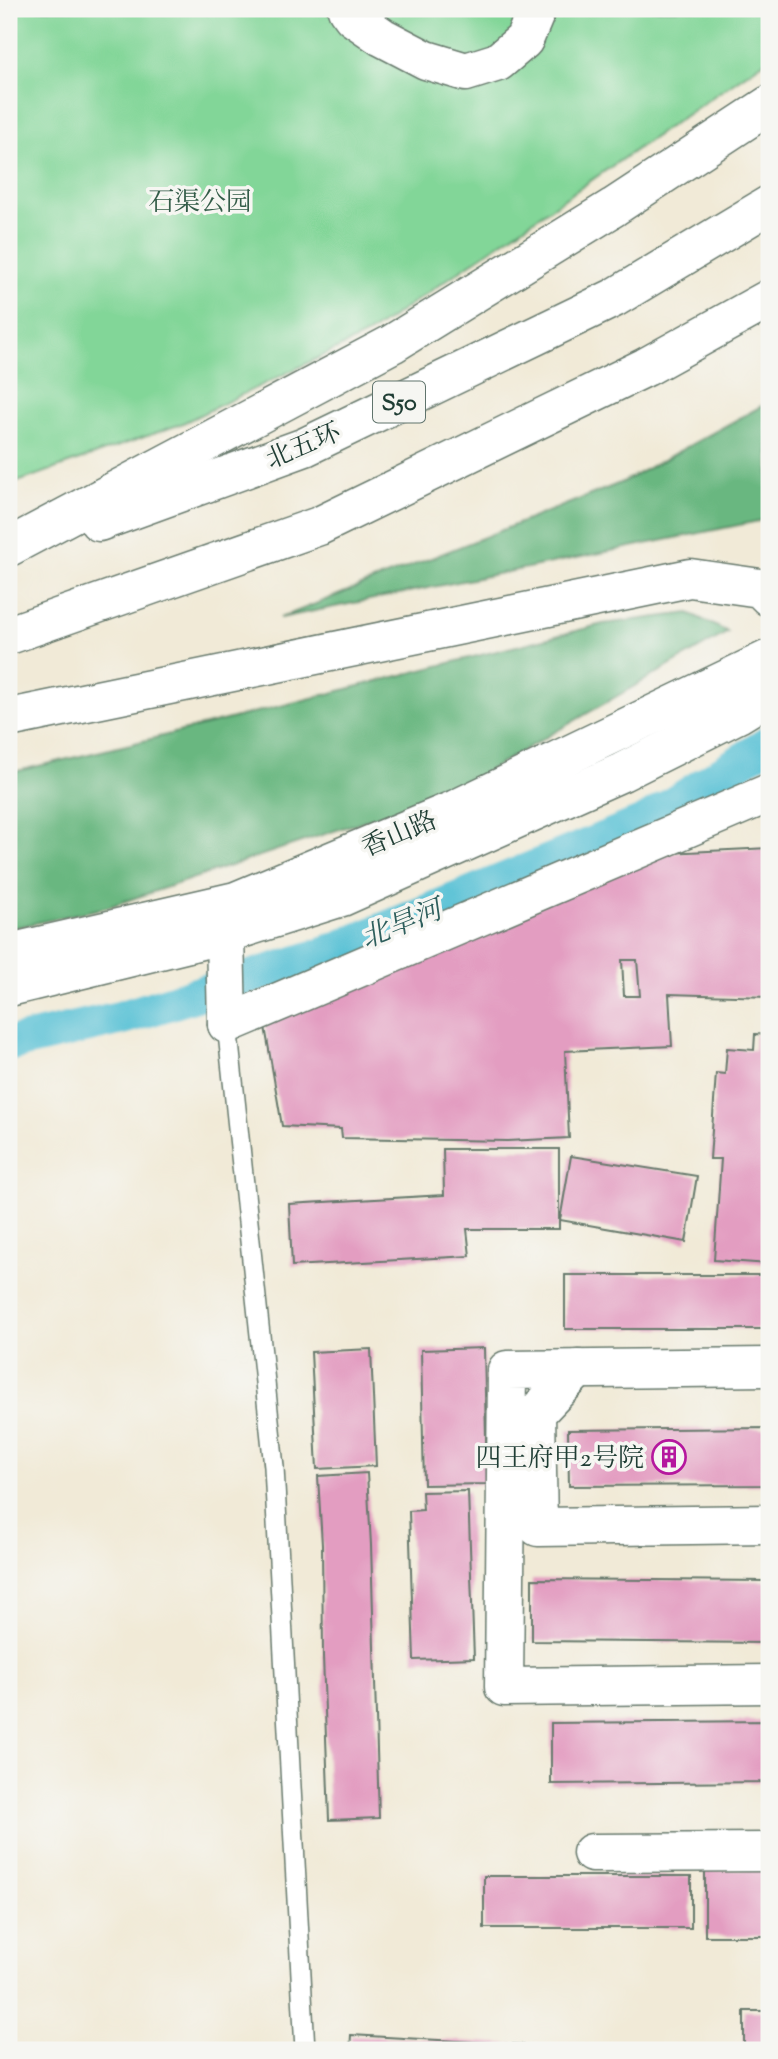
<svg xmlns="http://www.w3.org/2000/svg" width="778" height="2059" viewBox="0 0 778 2059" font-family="'Sorts Mill Goudy','Noto Serif SC',serif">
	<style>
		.green { fill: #82d698; stroke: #508a66; stroke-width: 2 }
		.forest { fill: #69b780; stroke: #447a5a; stroke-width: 2 }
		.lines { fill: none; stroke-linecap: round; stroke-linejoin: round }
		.canal { stroke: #58c1d5; stroke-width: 35 }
		.building { fill: #e39dc1; fill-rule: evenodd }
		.lane-casing { stroke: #687a6d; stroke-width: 22 }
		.street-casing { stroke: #687a6d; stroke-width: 41 }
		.secondary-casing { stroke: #687a6d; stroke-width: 41 }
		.highway-casing { stroke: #687a6d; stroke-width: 41 }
		.lane { stroke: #fff; stroke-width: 19 }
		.street { stroke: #fff; stroke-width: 38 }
		.secondary { stroke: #fff; stroke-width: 38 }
		.highway { stroke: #fff; stroke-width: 38 }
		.labels { text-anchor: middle; stroke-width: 7; stroke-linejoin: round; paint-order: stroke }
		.shield { fill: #f6f6f2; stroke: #60746d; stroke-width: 2 }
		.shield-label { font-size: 24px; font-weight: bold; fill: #1f3d34 }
		.park-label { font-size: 26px; fill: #335c48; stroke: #f6f6f2 }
		.street-label { font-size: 26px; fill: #1f3d34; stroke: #f6f6f2 }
		.poi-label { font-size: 26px; fill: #1f3d34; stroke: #f6f6f2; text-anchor: end }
		.water-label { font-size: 28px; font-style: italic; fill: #2d5e5c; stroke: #f6f6f2 }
	</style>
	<rect width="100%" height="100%" fill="#f6f6f2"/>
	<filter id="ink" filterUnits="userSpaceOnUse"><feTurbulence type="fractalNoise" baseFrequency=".0143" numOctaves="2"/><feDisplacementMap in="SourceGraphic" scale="14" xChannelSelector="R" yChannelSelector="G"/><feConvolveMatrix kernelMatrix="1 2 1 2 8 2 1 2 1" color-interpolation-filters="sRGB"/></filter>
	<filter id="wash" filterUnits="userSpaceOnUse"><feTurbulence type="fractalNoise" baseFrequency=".00686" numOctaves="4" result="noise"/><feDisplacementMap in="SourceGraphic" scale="28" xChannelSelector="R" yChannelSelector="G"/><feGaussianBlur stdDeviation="1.57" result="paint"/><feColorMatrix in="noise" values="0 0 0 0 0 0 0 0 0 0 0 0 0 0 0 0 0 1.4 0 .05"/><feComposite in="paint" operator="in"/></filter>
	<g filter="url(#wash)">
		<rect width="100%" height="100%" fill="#f1ead7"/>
		<polygon class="green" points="9,9 769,9 769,58 368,334 181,424 9,485"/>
		<g class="forest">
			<polygon points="769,402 769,519 280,618 623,482"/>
			<polygon points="689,613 728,632 453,791 108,907 9,929 9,773 135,743 603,624"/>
		</g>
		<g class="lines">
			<polyline class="canal" points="9,1044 121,1018 322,955 645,822 769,743"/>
		</g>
		<g id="blocks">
			<g class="building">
				<path d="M 769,848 L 769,997 L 669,994 L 672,1046 L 565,1051 L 569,1138 L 507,1141 L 342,1138 L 341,1129 L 282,1126 L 262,1009 L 647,854 ZM 622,960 L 637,960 L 640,996 L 624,996 Z"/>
				<polygon points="755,1034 769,1035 769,1264 714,1260 721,1159 710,1159 716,1073 725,1074 727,1048 754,1050"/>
				<polygon points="443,1149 559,1149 559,1229 467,1229 470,1256 292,1266 289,1204 444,1195"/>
				<polygon points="571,1156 697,1176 686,1242 560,1220"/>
				<rect x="565" y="1275" width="204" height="54"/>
				<polygon points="484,1348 487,1484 424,1485 421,1350"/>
				<polygon points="371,1349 376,1466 317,1469 311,1352"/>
				<polygon points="769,1428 769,1485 569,1486 568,1430"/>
				<polygon points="367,1473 371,1545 379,1818 329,1820 323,1656 322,1545 318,1476"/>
				<polygon points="468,1491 474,1658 414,1660 409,1511 423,1510 422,1492"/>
				<polygon points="532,1579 769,1581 769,1643 532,1641"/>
				<polygon points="769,1721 769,1782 551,1784 551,1723"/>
				<rect x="705" y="1870" width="64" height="66"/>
				<rect x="484" y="1876" width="207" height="52"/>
				<rect x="744" y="2011" width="25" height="39"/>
				<polygon points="351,2035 580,2048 580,2050 350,2050"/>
			</g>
		</g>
	</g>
	<g filter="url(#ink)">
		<use href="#blocks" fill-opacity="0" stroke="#687a6d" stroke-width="2"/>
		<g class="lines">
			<g class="lane-casing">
				<polyline id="lane" points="227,1024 274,1467 305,2050"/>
			</g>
			<g class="street-casing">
				<g id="street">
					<polyline points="347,9 353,17 382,37 426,60 466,72 498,62 524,40 537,9"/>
					<polyline points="227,1024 769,793"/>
					<polyline points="769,1367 507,1370 504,1687 769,1684"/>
					<polyline points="578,1369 536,1413 538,1527 769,1524"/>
					<polyline points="592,1853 769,1852"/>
				</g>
			</g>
			<g class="secondary-casing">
				<g id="secondary">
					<polyline points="225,934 227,1024"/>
					<polyline points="9,953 236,901 456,809 769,659"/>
					<polyline points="9,987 225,934 342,897 622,772 738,714 769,695"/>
				</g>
			</g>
			<g class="highway-casing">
				<g id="highway">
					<polyline points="99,522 305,447 614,298 769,205"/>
					<polyline points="9,547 392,344 614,207 769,105"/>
					<polyline points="9,635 319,526 646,367 769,299"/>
					<polyline points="9,718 690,578 760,588 769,597"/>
				</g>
			</g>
			<use href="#lane" class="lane"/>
			<use href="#street" class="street"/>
			<use href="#secondary" class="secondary"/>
			<use href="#highway" class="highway"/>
		</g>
	</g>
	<defs>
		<g id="building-ring" transform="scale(1.75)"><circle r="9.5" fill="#f6f6f2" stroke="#b5179e" stroke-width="1.5"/><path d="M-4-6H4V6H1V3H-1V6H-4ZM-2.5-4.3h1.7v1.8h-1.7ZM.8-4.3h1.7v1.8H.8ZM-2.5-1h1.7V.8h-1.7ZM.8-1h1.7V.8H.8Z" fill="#b5179e"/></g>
	</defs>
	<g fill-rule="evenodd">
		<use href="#building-ring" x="669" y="1457"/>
	</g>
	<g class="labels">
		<rect class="shield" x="373" y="381.5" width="52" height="41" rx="5"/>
		<g class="shield-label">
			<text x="399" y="410">S50</text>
		</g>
		<g class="park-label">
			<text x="200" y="210">石渠公园</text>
		</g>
		<g class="street-label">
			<text transform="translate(303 445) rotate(-23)" y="9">北五环</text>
			<text transform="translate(399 833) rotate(-23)" y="9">香山路</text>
		</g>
		<g class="poi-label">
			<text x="644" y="1466">四王府甲2号院</text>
		</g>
		<g class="water-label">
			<text transform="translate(401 923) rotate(-22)" y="10">北旱河</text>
		</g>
	</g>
	<rect width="778" height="2059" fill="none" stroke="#f6f6f2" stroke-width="35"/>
</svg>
